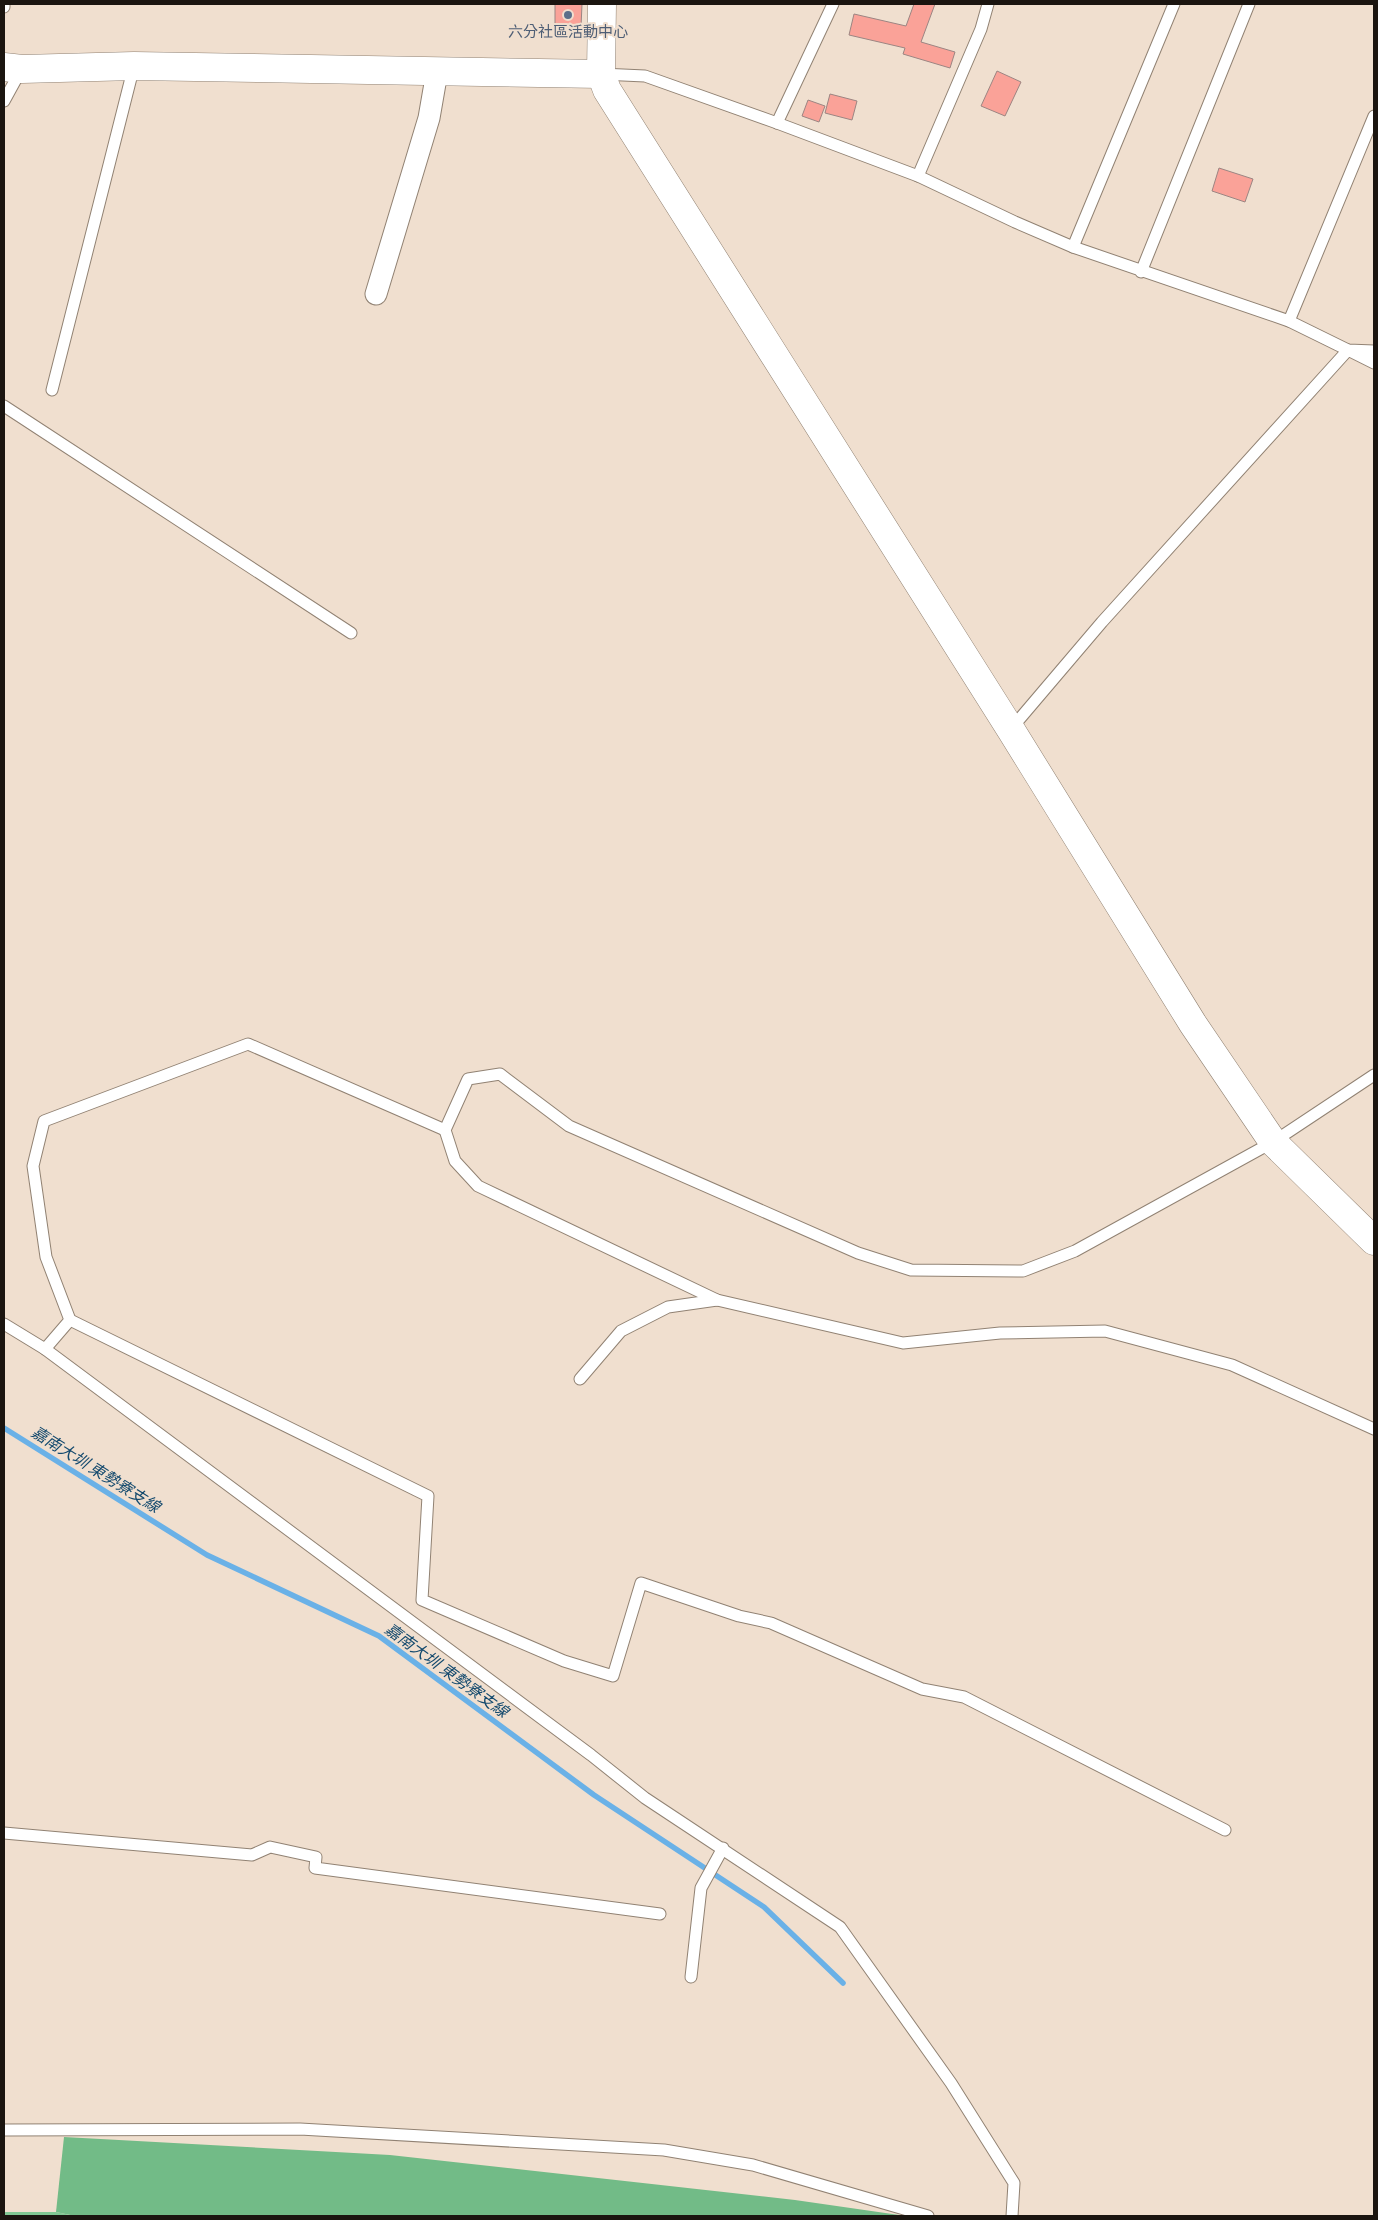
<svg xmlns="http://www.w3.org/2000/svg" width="1378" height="2220" viewBox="0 0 1378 2220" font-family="Lato,'Noto Sans TC',sans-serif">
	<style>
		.green { fill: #81c894 }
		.forest { fill: #72bb87 }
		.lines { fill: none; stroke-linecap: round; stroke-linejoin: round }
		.stream { stroke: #6ab1e7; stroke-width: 5.5 }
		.building { fill: #faa298; stroke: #9c8582 }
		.lane-casing { stroke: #918273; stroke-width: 13 }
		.street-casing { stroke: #918273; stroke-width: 23 }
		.secondary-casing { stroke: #918273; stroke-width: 29 }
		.lane { stroke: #fff; stroke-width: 11 }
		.street { stroke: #fff; stroke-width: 21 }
		.secondary { stroke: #fff; stroke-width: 28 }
		.service-dot { fill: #5c6f8a; stroke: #f0dfcf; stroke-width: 2 }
		.labels { text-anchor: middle; stroke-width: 4; stroke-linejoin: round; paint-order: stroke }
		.service-label { font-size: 15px; fill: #4e5e75; stroke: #f0dfcf }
		.water-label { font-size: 16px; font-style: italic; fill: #144a6e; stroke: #f0dfcf }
	</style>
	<rect width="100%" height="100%" fill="#f0dfcf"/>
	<polygon class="green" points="4,2212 56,2212 75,2216 4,2216"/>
	<polygon class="forest" points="64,2137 390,2155 795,2200 906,2216 75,2216 56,2212"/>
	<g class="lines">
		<polyline class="stream" points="4,1428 207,1555 379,1636 594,1795 764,1907 843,1983"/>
	</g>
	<g class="building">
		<polygon points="555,4 582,4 581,27 555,26"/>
		<polygon points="914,4 935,4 921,42 955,52 950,68 903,54 905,48 849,35 854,14 906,26"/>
		<polygon points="997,71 1021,82 1005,116 981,106"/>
		<polygon points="830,94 857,101 852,120 825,113"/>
		<polygon points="808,100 825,106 819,122 802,116"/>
		<polygon points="1219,168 1253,179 1245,202 1212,191"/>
	</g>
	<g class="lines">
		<g class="lane-casing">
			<g id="lane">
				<polyline points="4,7 4,4"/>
				<polyline points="601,74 645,76 777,123 918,176 1015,222 1073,247 1289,321 1348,350 1374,351"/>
				<polyline points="4,101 21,70"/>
				<polyline points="777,123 833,4"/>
				<polyline points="918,176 981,29 988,4"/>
				<polyline points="1073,247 1174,4"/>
				<polyline points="1141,272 1249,4"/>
				<polyline points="1289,321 1374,116"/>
				<polyline points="52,390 134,66"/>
				<polyline points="4,406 351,633"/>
				<polyline points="1011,729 1102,622 1348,350 1374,363"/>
				<polyline points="717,1300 478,1186 455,1161 445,1130 468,1079 500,1074 569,1126 858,1253 911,1270 1023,1271 1075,1251 1273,1142 1374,1075"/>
				<polyline points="70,1320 428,1496 422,1600 564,1661 613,1676 641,1583 739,1616 771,1623 922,1689 964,1697 1225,1830"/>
				<polyline points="4,1324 45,1349 591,1755 645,1798 840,1927 951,2083 1014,2183 1012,2216"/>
				<polyline points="45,1349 70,1320 46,1257 33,1166 44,1121 248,1044 445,1130"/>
				<polyline points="580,1379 621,1331 668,1307 717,1300 903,1343 1000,1333 1105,1331 1232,1365 1374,1429"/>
				<polyline points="4,1833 252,1855 270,1847 316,1857 315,1868 660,1914"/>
				<polyline points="691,1977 701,1888 723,1848"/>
				<polyline points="4,2130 300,2129 664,2150 753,2165 928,2216"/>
			</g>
		</g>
		<g class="street-casing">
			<polyline id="street" points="376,294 429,118 437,72"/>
		</g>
		<g class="secondary-casing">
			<g id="secondary">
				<polyline points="602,4 601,74 607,90 1011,730 1193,1024 1273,1142 1374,1241"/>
				<polyline points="4,67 22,69 134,66 601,74"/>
			</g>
		</g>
		<use href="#lane" class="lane"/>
		<use href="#street" class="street"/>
		<use href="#secondary" class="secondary"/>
	</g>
	<circle class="service-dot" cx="568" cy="15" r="5"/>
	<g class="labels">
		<g class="service-label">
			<text x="568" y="37">六分社區活動中心</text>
		</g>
		<g class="water-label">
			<text transform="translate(96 1469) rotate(32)" y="6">嘉南大圳 東勢寮支線</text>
			<text transform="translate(447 1670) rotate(36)" y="6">嘉南大圳 東勢寮支線</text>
		</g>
	</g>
	<rect width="1378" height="2220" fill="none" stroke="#1b1510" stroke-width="10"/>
</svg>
